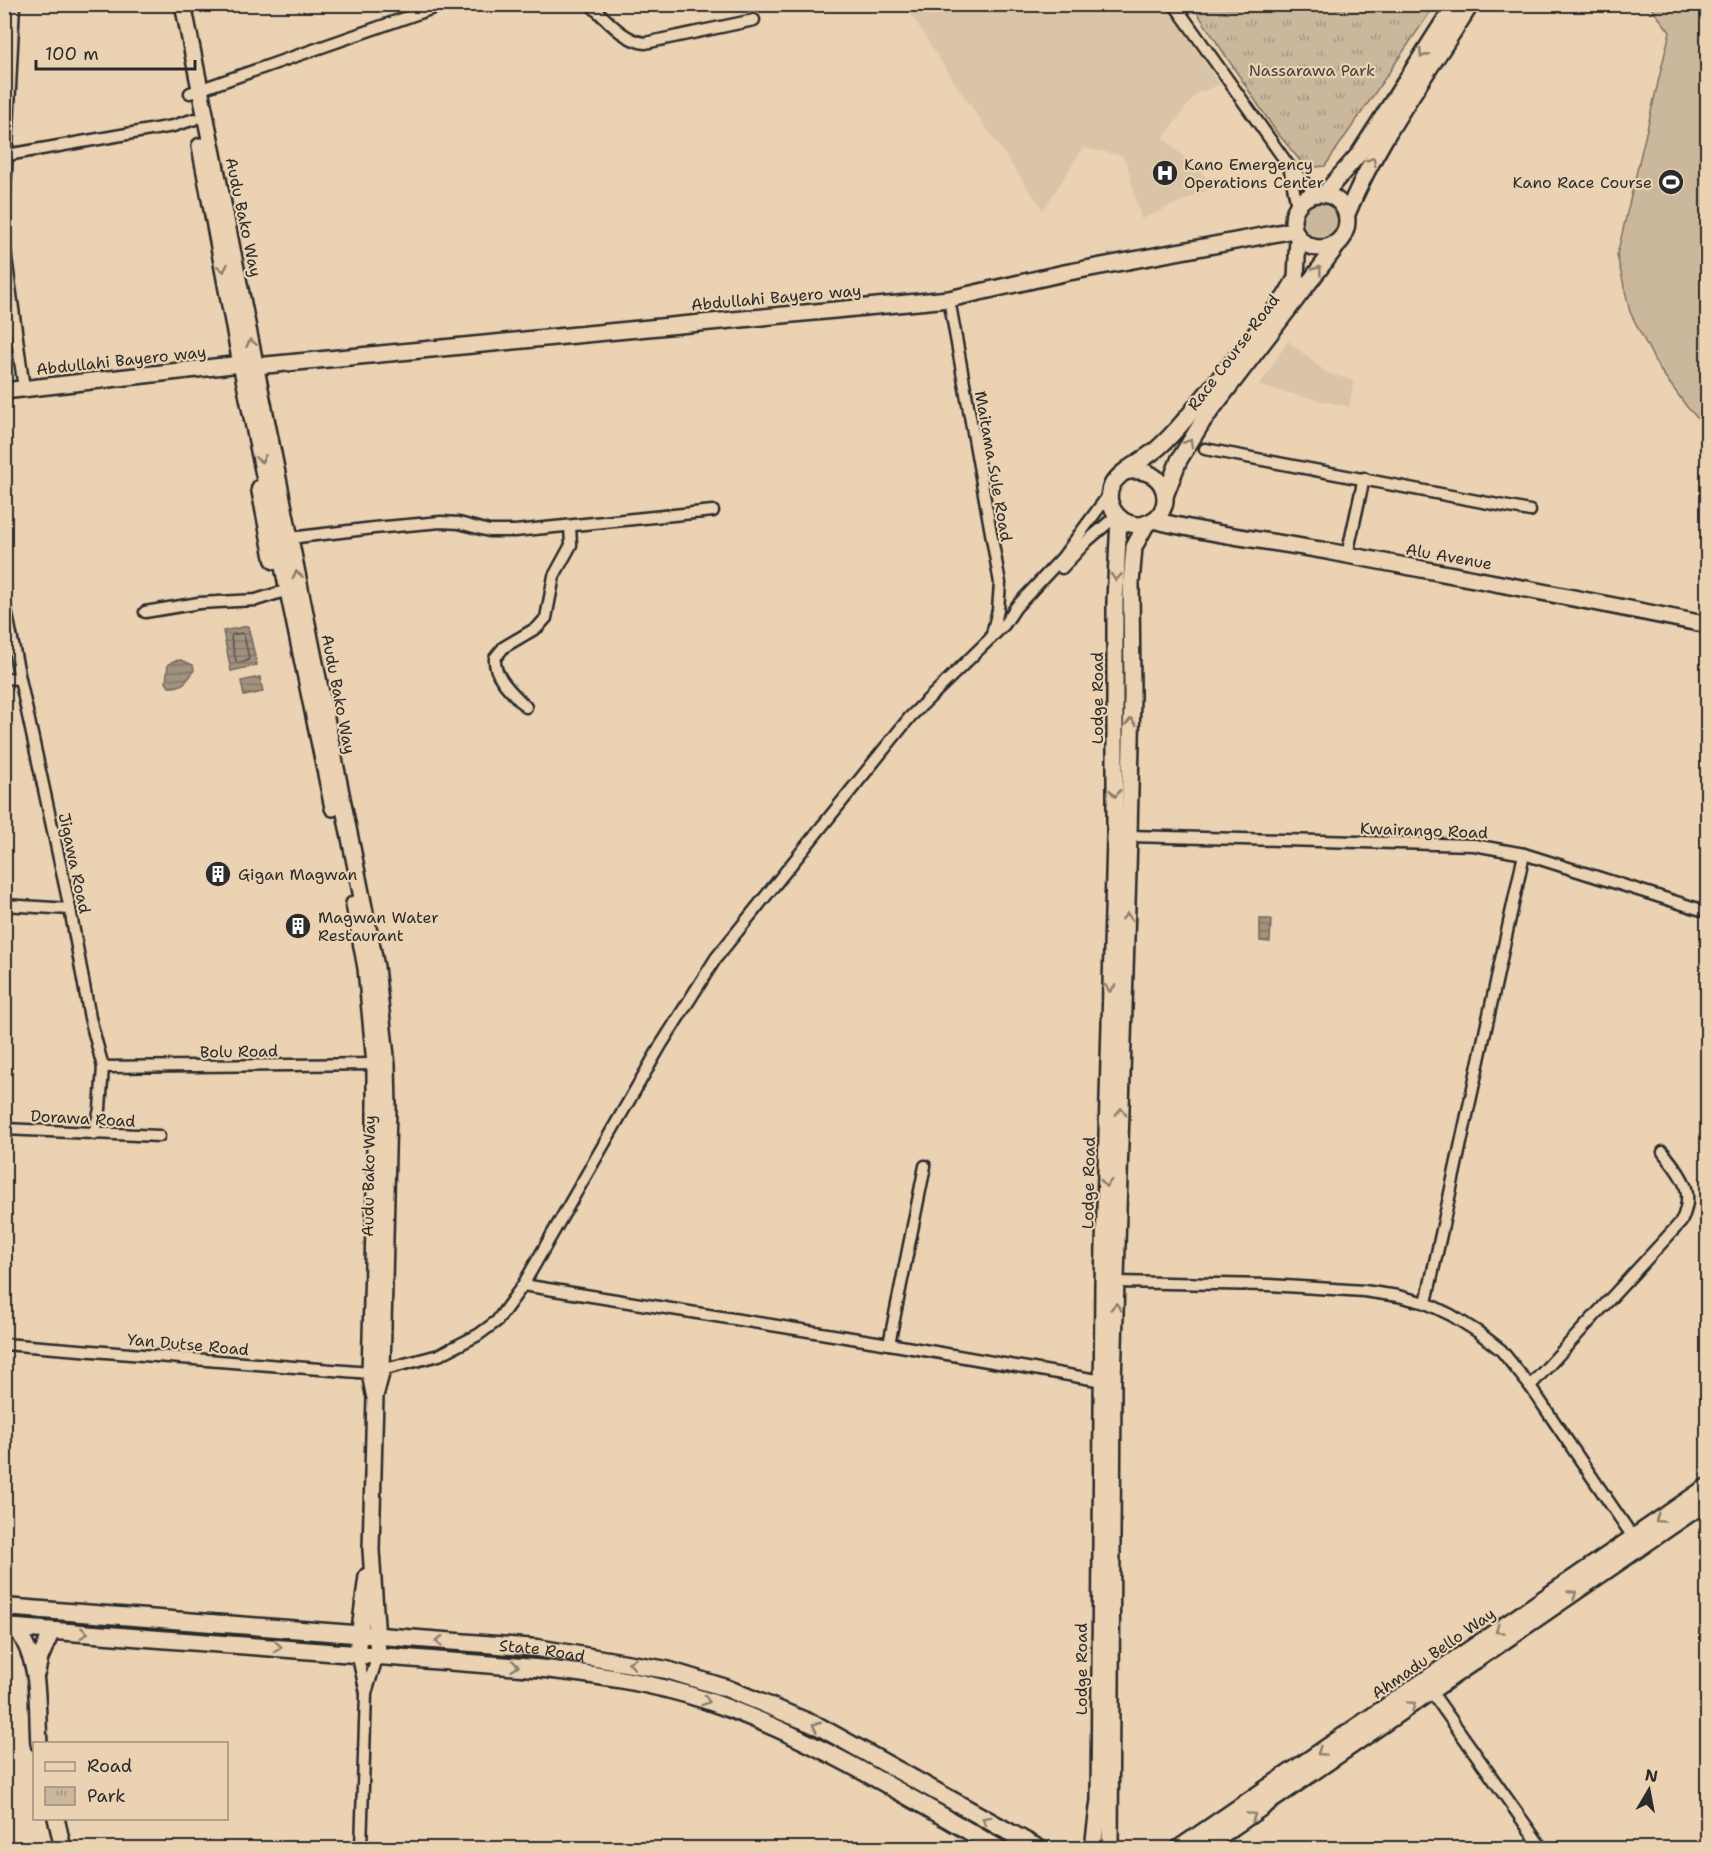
<svg xmlns="http://www.w3.org/2000/svg" width="1712" height="1853" viewBox="0 0 1712 1853" font-family="'Shantell Sans',sans-serif">
	<style>
		.built { fill: #dac4a7 }
		.park { fill: url(#park-tufts); stroke: #7b7164; stroke-width: 1.5 }
		.garden { fill: #cbb79c; stroke: #7b7164; stroke-width: 1.5 }
		.water { fill: url(#water-rules); stroke: #72695d; stroke-width: 1.5 }
		.lines { fill: none; stroke-linecap: round; stroke-linejoin: round }
		.shore { stroke: #5a544d; stroke-width: 1.5 }
		.street-casing { stroke: #2b2b2b; stroke-width: 15 }
		.secondary-casing { stroke: #2b2b2b; stroke-width: 20 }
		.primary-casing { stroke: #2b2b2b; stroke-width: 21 }
		.street { stroke: #ead2b2; stroke-width: 10 }
		.secondary { stroke: #ead2b2; stroke-width: 15 }
		.primary { stroke: #ead2b2; stroke-width: 16 }
		.oneway { stroke: #8a7e6e }
		.labels { text-anchor: middle; stroke-width: 4.5; stroke-linejoin: round; paint-order: stroke }
		.park-label { font-size: 16px; fill: #43403c; stroke: #ead2b2 }
		.poi-label { font-size: 16px; fill: #2b2b2b; stroke: #ead2b2; text-anchor: start }
		.street-label { font-size: 16px; fill: #2b2b2b; stroke: #ead2b2 }
	</style>
	<defs>
		<pattern id="park-tufts" width="24" height="20" patternUnits="userSpaceOnUse" patternTransform="scale(1.5)"><rect width="24" height="20" fill="#cbb79c"/><path d="M3 7l-1-3M5 7V3M7 7l1-3M15 17l-1-3M17 17v-4M19 17l1-3" fill="none" stroke="#a5957f"/></pattern>
		<pattern id="water-rules" width="6" height="5" patternUnits="userSpaceOnUse" patternTransform="scale(1.5)"><rect width="6" height="5" fill="#a1927f"/><path d="M0 2.5h6" fill="none" stroke="#837768"/></pattern>
	</defs>
	<rect width="100%" height="100%" fill="#ead2b2"/>
	<filter id="ink" filterUnits="userSpaceOnUse"><feTurbulence type="fractalNoise" baseFrequency=".0167" numOctaves="2"/><feDisplacementMap in="SourceGraphic" scale="12" xChannelSelector="R" yChannelSelector="G"/><feConvolveMatrix kernelMatrix="1 2 1 2 8 2 1 2 1" color-interpolation-filters="sRGB"/></filter>
	<g filter="url(#ink)">
		<g class="built">
			<polygon points="905,5 1166,5 1220,85 1197,93 1163,138 1216,186 1141,219 1127,163 1121,155 1083,148 1043,210 953,80"/>
			<polygon points="1288,341 1327,373 1354,381 1349,407 1259,386"/>
		</g>
		<polygon class="park" points="1192,5 1435,5 1325,166 1306,168 1275,130"/>
		<g class="garden">
			<polygon points="1649,5 1707,5 1707,428 1687,407 1658,367 1630,312 1617,255 1670,32"/>
			<circle cx="1320" cy="222" r="21"/>
		</g>
		<g class="water">
			<polygon points="248,626 257,665 231,671 223,631"/>
			<path d="M 181,660 L 193,665 L 194,670 C 188,681 182,688 169,687 L 166,682 L 168,665 L 173,661 Z"/>
			<polygon points="260,677 263,692 244,696 241,681"/>
			<polygon points="1260,919 1271,919 1270,942 1260,941"/>
		</g>
		<g class="lines">
			<polygon class="shore" points="241,633 244,635 249,659 247,661 238,663 236,661 231,638 232,635"/>
			<g class="street-casing">
				<g id="street">
					<path d="M 590,4 C 606,19 624,41 645,43 L 754,20"/>
					<polyline points="1174,4 1289,166 1297,206"/>
					<polyline points="190,93 445,4"/>
					<polyline points="7,155 173,126 195,119"/>
					<polyline points="1289,166 1317,194"/>
					<polyline points="4,213 14,4"/>
					<polyline points="4,243 24,389"/>
					<polyline points="949,299 1000,583 998,610 991,638"/>
					<polyline points="1205,449 1530,511"/>
					<polyline points="265,483 258,486 257,489 271,560 273,563 283,566"/>
					<polyline points="290,538 374,528 441,522 459,523 489,531 515,531 713,511"/>
					<polyline points="1347,555 1364,478"/>
					<polyline points="1062,568 1087,541 1116,516"/>
					<polyline points="4,600 20,679 70,909 90,1018 103,1067 100,1109 94,1134"/>
					<polyline points="145,612 199,603 256,600 288,590"/>
					<polyline points="4,678 20,679"/>
					<path d="M 526,707 C 514,694 493,677 495,658 L 504,647 L 538,627 L 546,618 L 554,576 L 571,545 L 570,526"/>
					<polyline points="1129,836 1474,845 1524,854 1708,912"/>
					<polyline points="4,905 70,909"/>
					<polyline points="103,1067 375,1064"/>
					<polyline points="4,1129 159,1136"/>
					<polyline points="1116,1282 1269,1285 1364,1291 1398,1296 1426,1303 1451,1315 1478,1332 1501,1350 1530,1386 1637,1543"/>
					<polyline points="523,1285 889,1344 1103,1381"/>
					<polyline points="1426,1303 1524,854"/>
					<polyline points="4,1344 370,1373 439,1355 478,1335 497,1321 523,1285 661,1045 716,958 910,717 1004,625 1016,607 1062,558 1110,493"/>
					<polyline points="889,1344 925,1166"/>
					<path d="M 1530,1386 L 1681,1222 C 1696,1190 1682,1177 1663,1152"/>
					<polyline points="357,1653 366,1693 361,1848"/>
					<polyline points="1428,1687 1542,1848"/>
					<polyline points="366,1693 378,1655"/>
				</g>
			</g>
			<g class="secondary-casing">
				<g id="secondary">
					<polyline points="183,4 349,833 376,967 387,1065 388,1108 382,1370 375,1396 371,1550 378,1655"/>
					<polyline points="200,146 241,364 333,808"/>
					<circle cx="1320" cy="221" r="27"/>
					<polyline points="1324,194 1359,154 1455,4"/>
					<path d="M 1347,214 C 1378,138 1428,73 1471,4"/>
					<polyline points="256,366 949,299 1064,273 1294,230"/>
					<polyline points="4,391 241,364"/>
					<path d="M 1125,472 C 1168,462 1179,514 1145,524 C 1123,530 1102,506 1112,485 C 1119,471 1146,459 1158,448 C 1179,430 1195,407 1213,386 C 1237,357 1261,327 1285,297 L 1296,278 L 1298,238"/>
					<polyline points="1165,496 1179,460 1203,421 1343,238"/>
					<path d="M 1153,520 C 1212,535 1272,541 1332,552 C 1457,576 1583,599 1708,625"/>
					<polyline points="354,904 366,968 375,1064 375,1191 370,1373 374,1394"/>
					<path d="M 16,1628 C 42,1664 36,1701 39,1744"/>
					<polyline points="357,1653 367,1576"/>
					<polyline points="37,1672 40,1658 52,1631"/>
					<polyline points="56,1818 63,1848"/>
					<polyline points="1093,1848 1099,1800 1103,1284 1115,837 1115,601 1119,518"/>
					<polyline points="1110,1848 1113,1382 1129,836 1132,695 1131,583 1134,547 1147,523"/>
					<polyline points="1179,1848 1708,1486"/>
					<polyline points="1203,1848 1708,1501"/>
				</g>
			</g>
			<g class="primary-casing">
				<g id="primary">
					<path id="s1" d="M 4,1607 L 537,1648 L 667,1670 L 726,1688 L 820,1727 L 1038,1848"/>
					<path d="M 4,1627 L 535,1668 C 592,1674 651,1682 705,1700 C 809,1735 903,1794 998,1848"/>
				</g>
			</g>
			<use href="#street" class="street"/>
			<use href="#secondary" class="secondary"/>
			<use href="#primary" class="primary"/>
		</g>
		<defs><path id="oneway-chevron" d="M-2-3.5L2.5 0L-2 3.5" fill="none" stroke-width="1.6" stroke-linecap="round" stroke-linejoin="round" transform="scale(1.5)"/></defs>
		<g class="oneway">
			<use href="#oneway-chevron" transform="translate(1423 54) rotate(122)"/>
			<use href="#oneway-chevron" transform="translate(1372 161) rotate(-62)"/>
			<use href="#oneway-chevron" transform="translate(223 268) rotate(79)"/>
			<use href="#oneway-chevron" transform="translate(1318 270) rotate(-53)"/>
			<use href="#oneway-chevron" transform="translate(251 343) rotate(-102)"/>
			<use href="#oneway-chevron" transform="translate(1189 443) rotate(-59)"/>
			<use href="#oneway-chevron" transform="translate(261 459) rotate(78)"/>
			<use href="#oneway-chevron" transform="translate(297 575) rotate(-101)"/>
			<use href="#oneway-chevron" transform="translate(1116 577) rotate(93)"/>
			<use href="#oneway-chevron" transform="translate(1131 722) rotate(-89)"/>
			<use href="#oneway-chevron" transform="translate(1115 793) rotate(90)"/>
			<use href="#oneway-chevron" transform="translate(1127 917) rotate(-88)"/>
			<use href="#oneway-chevron" transform="translate(1110 988) rotate(92)"/>
			<use href="#oneway-chevron" transform="translate(1121 1112) rotate(-88)"/>
			<use href="#oneway-chevron" transform="translate(1106 1183) rotate(91)"/>
			<use href="#oneway-chevron" transform="translate(1116 1307) rotate(-88)"/>
			<use href="#oneway-chevron" transform="translate(1659 1519) rotate(146)"/>
			<use href="#oneway-chevron" transform="translate(1573 1594) rotate(-35)"/>
			<use href="#oneway-chevron" transform="translate(1499 1630) rotate(145)"/>
			<use href="#oneway-chevron" transform="translate(84 1633) rotate(4)"/>
			<use href="#oneway-chevron" transform="translate(439 1641) rotate(-176)"/>
			<use href="#oneway-chevron" transform="translate(278 1647) rotate(4)"/>
			<use href="#oneway-chevron" transform="translate(632 1663) rotate(-170)"/>
			<use href="#oneway-chevron" transform="translate(515 1666) rotate(5)"/>
			<use href="#oneway-chevron" transform="translate(706 1701) rotate(18)"/>
			<use href="#oneway-chevron" transform="translate(1412 1705) rotate(-35)"/>
			<use href="#oneway-chevron" transform="translate(816 1726) rotate(-154)"/>
			<use href="#oneway-chevron" transform="translate(1321 1752) rotate(146)"/>
			<use href="#oneway-chevron" transform="translate(1252 1816) rotate(-35)"/>
			<use href="#oneway-chevron" transform="translate(986 1820) rotate(-151)"/>
		</g>
	</g>
	<defs>
		<g id="hospital-disc" transform="scale(1.35)"><circle r="9.5" fill="#2b2b2b" stroke="#ead2b2"/><path d="M-5-5h3v3.5h4V-5h3V5h-3V1.5h-4V5h-3Z" fill="#fff"/></g>
		<g id="stadium-disc" transform="scale(1.35)"><circle r="9.5" fill="#2b2b2b" stroke="#ead2b2"/><path d="M0-5a6.5 5 0 1 0 0 10a6.5 5 0 1 0 0-10ZM-3.5-1.8h7v3.6h-7Z" fill="#fff"/></g>
		<g id="building-disc" transform="scale(1.35)"><circle r="9.5" fill="#2b2b2b" stroke="#ead2b2"/><path d="M-4-6H4V6H1V3H-1V6H-4ZM-2.5-4.3h1.7v1.8h-1.7ZM.8-4.3h1.7v1.8H.8ZM-2.5-1h1.7V.8h-1.7ZM.8-1h1.7V.8H.8Z" fill="#fff"/></g>
	</defs>
	<g fill-rule="evenodd">
		<use href="#hospital-disc" x="1165" y="173"/>
		<use href="#stadium-disc" x="1671" y="182"/>
		<use href="#building-disc" x="218" y="874"/>
		<use href="#building-disc" x="298" y="926"/>
	</g>
	<g class="labels">
		<g class="park-label">
			<text x="1312" y="76">Nassarawa Park</text>
		</g>
		<g class="poi-label">
			<text x="1184" y="170">Kano Emergency<tspan x="1184" dy="18">Operations Center</tspan></text>
			<text x="1652" y="188" text-anchor="end">Kano Race Course</text>
			<text x="238" y="880">Gigan Magwan</text>
			<text x="318" y="923">Magwan Water<tspan x="318" dy="18">Restaurant</tspan></text>
		</g>
		<g class="street-label">
			<text transform="translate(244 217) rotate(78)" y="6">Audu Bako Way</text>
			<text transform="translate(776 297) rotate(-5)" y="6">Abdullahi Bayero way</text>
			<text transform="translate(1233 352) rotate(-53)" y="6">Race Course Road</text>
			<text transform="translate(121 360) rotate(-6)" y="6">Abdullahi Bayero way</text>
			<text transform="translate(994 466) rotate(80)" y="6">Maitama Sule Road</text>
			<text transform="translate(1449 556) rotate(10)" y="6">Alu Avenue</text>
			<text transform="translate(339 694) rotate(79)" y="6">Audu Bako Way</text>
			<text transform="translate(1097 698) rotate(-90)" y="6">Lodge Road</text>
			<text transform="translate(1424 830) rotate(2)" y="6">Kwairango Road</text>
			<text transform="translate(75 863) rotate(78)" y="6">Jigawa Road</text>
			<text transform="translate(239 1051) rotate(-1)" y="6">Bolu Road</text>
			<text transform="translate(83 1118) rotate(3)" y="6">Dorawa Road</text>
			<text transform="translate(368 1176) rotate(-89)" y="6">Audu Bako Way</text>
			<text transform="translate(1088 1183) rotate(-89)" y="6">Lodge Road</text>
			<text transform="translate(188 1344) rotate(5)" y="6">Yan Dutse Road</text>
			<text dy="6" stroke="none"><textPath href="#s1" startOffset="540">State Road</textPath></text>
			<text transform="translate(1433 1653) rotate(-35)" y="6">Ahmadu Bello Way</text>
			<text transform="translate(1081 1669) rotate(-90)" y="6">Lodge Road</text>
		</g>
	</g>
	<rect width="1712" height="1853" fill="none" stroke="#ead2b2" stroke-width="24"/>
	<rect x="12" y="12" width="1688" height="1829" fill="none" stroke="#2b2b2b" stroke-width="2" filter="url(#ink)"/>
	<rect x="33" y="1742" width="195" height="78" fill="#ead2b2" stroke="#9e8f7c" stroke-width="1.5"/>
	<rect x="45" y="1762" width="30" height="9" fill="#ead2b2" stroke="#9e8f7c" stroke-width="1.5"/>
	<text x="87" y="1772" font-size="18" fill="#2b2b2b">Road</text>
	<rect x="45" y="1787" width="30" height="18" fill="url(#park-tufts)" stroke="#9e8f7c" stroke-width="1.5"/>
	<text x="87" y="1802" font-size="18" fill="#2b2b2b">Park</text>
	<g transform="translate(1649 1790) rotate(10)" stroke="#ead2b2" stroke-width="4.5" paint-order="stroke">
	<path d="M0-4.5L10 22L0 15L-10 22Z" fill="#2b2b2b"/>
	<text y="-9" font-size="16" font-weight="bold" text-anchor="middle" fill="#2b2b2b">N</text>
	</g>
	<path d="M36 60v9h159v-9" fill="none" stroke="#2b2b2b" stroke-width="3"/>
	<text x="45" y="60" font-size="18" fill="#2b2b2b" stroke="#ead2b2" stroke-width="4.5" paint-order="stroke">100 m</text>
</svg>
